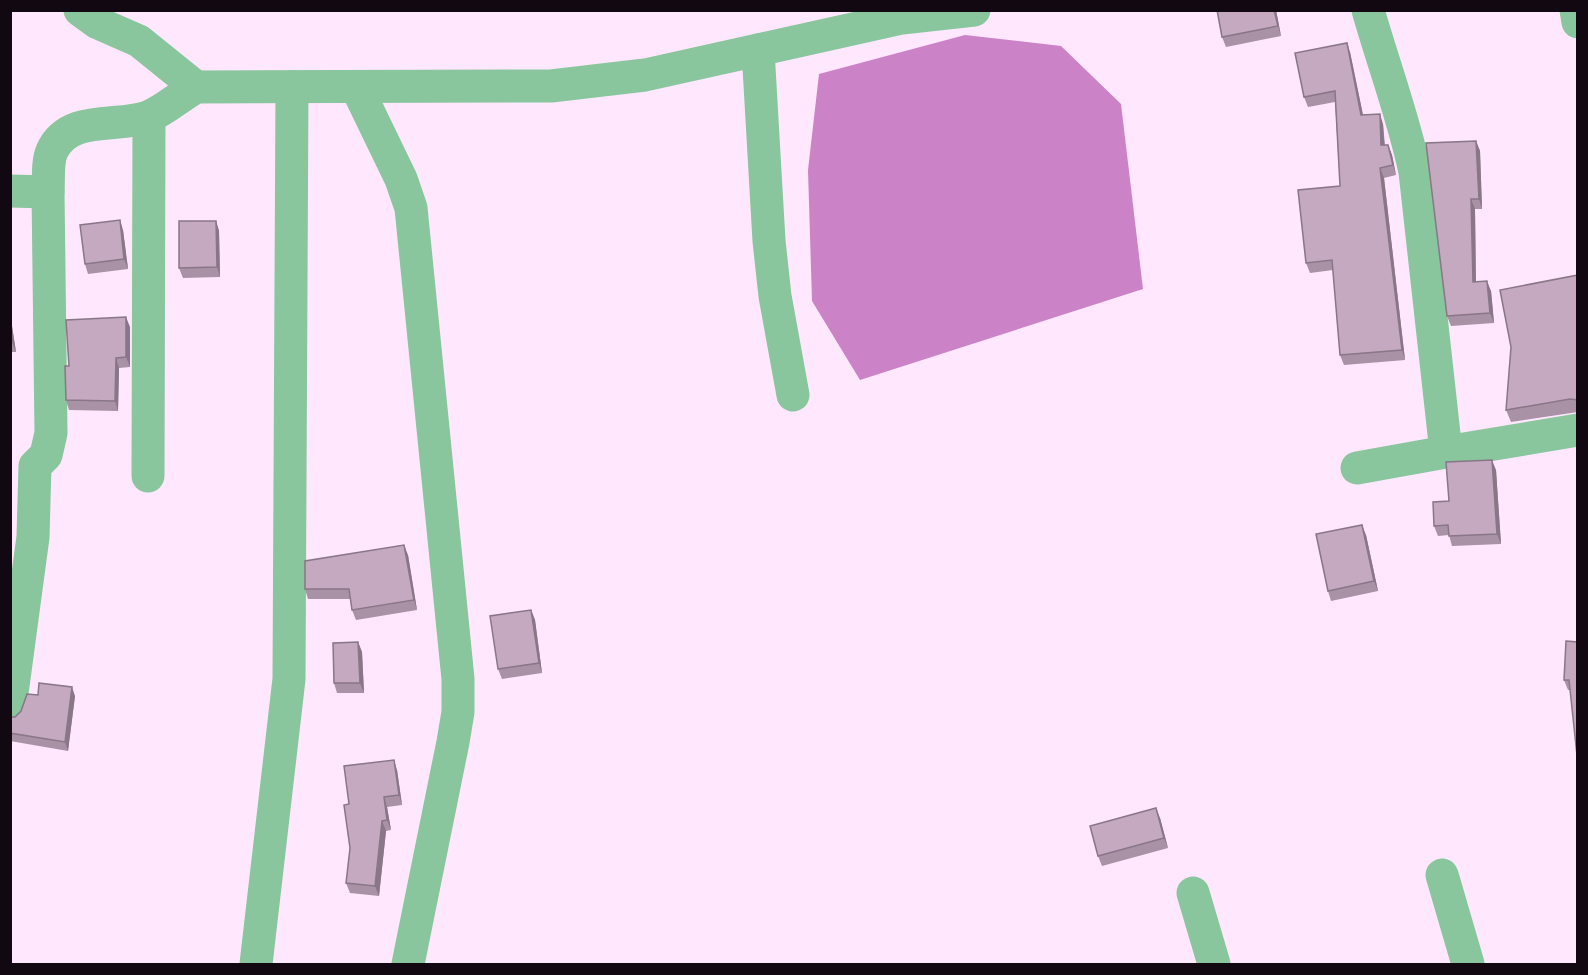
<svg xmlns="http://www.w3.org/2000/svg" width="1588" height="975" viewBox="0 0 1588 975" font-family="'Exo 2',sans-serif">
	<style>
		.water { fill: #cb82c7 }
		.lines { fill: none; stroke-linecap: round; stroke-linejoin: round }
		.street { stroke: #89c59d; stroke-width: 33 }
		.wall { fill: #a991a6 }
		.shaded-wall { fill: #897687 }
		.building { fill: #c4a9c1; stroke: #897687; stroke-width: 1.5 }
	</style>
	<rect width="100%" height="100%" fill="#ffe8fd"/>
	<polygon class="water" points="965,35 1061,46 1121,104 1143,289 860,380 812,301 808,170 819,74"/>
	<g class="lines">
		<g class="street">
			<polyline points="80,10 98,23 139,41 196,87"/>
			<path d="M 1368,10 C 1383,63 1404,119 1415,172 L 1446,452 L 1578,430"/>
			<polyline points="1576,10 1578,22"/>
			<polyline points="758,50 769,241 775,296 793,395"/>
			<polyline points="357,88 401,179 411,208 458,679 458,712 453,742 408,964"/>
			<polyline points="10,191 48,192"/>
			<polyline points="1357,468 1446,452"/>
			<polyline points="148,476 149,117"/>
			<path d="M 10,708 L 33,537 L 35,466 L 46,455 L 51,433 L 48,192 C 49,180 47,162 52,151 C 69,114 117,128 148,117 C 165,110 180,96 196,87 L 551,86 L 645,75 L 902,18 L 974,10"/>
			<polyline points="1442,875 1468,964"/>
			<polyline points="1193,893 1214,964"/>
			<polyline points="256,964 289,679 292,87"/>
		</g>
	</g>
	<g class="wall">
		<polygon points="1276,10 1281,36 1226,47 1222,37"/>
		<polygon points="1350,52 1363,115 1383,124 1385,145 1388,145 1392,155 1396,175 1384,178 1405,360 1344,365 1340,355 1333,270 1310,273 1306,263 1340,186 1335,102 1308,107 1304,97"/>
		<polygon points="1476,141 1480,151 1482,209 1475,209 1476,282 1491,291 1494,323 1451,326 1447,316"/>
		<polygon points="216,221 219,231 220,277 183,278 179,268"/>
		<polygon points="123,230 128,269 88,274 85,264"/>
		<polygon points="1578,275 1578,412 1511,422 1506,410"/>
		<polygon points="10,313 16,352 10,352"/>
		<polygon points="130,327 130,367 119,368 118,411 69,410 66,400 69,366"/>
		<polygon points="1496,470 1501,544 1452,546 1449,535 1438,536 1434,526 1449,501"/>
		<polygon points="1366,535 1378,591 1331,601 1328,591"/>
		<polygon points="408,555 417,610 356,620 352,610 351,599 308,599 305,589"/>
		<polygon points="531,610 535,620 542,673 502,679 498,669"/>
		<polygon points="358,642 362,652 364,693 337,693 334,683"/>
		<polygon points="1578,642 1570,690 1568,690 1564,680"/>
		<polygon points="38,695 75,696 68,751 10,741 10,717 15,717 21,711"/>
		<polygon points="397,770 402,805 387,807 391,830 386,831 379,896 350,893 346,883 350,848 349,804"/>
		<polygon points="1160,818 1168,848 1102,866 1098,856"/>
	</g>
	<g class="shaded-wall">
		<polygon points="1274,10 1276,10 1281,36 1278,26"/>
		<polygon points="1347,43 1350,52 1365,125 1361,115"/>
		<polygon points="1380,114 1383,124 1385,155 1381,145"/>
		<polygon points="1476,141 1480,151 1482,209 1479,199"/>
		<polygon points="1388,145 1392,155 1396,175 1393,165"/>
		<polygon points="1380,168 1384,178 1405,360 1402,350"/>
		<polygon points="1471,199 1475,209 1476,292 1473,282"/>
		<polygon points="120,220 123,230 128,269 124,259"/>
		<polygon points="216,221 219,231 220,277 217,267"/>
		<polygon points="1487,281 1491,291 1494,323 1490,313"/>
		<polygon points="10,313 16,352 12,342 10,330"/>
		<polygon points="126,317 130,327 130,367 126,357"/>
		<polygon points="116,358 119,368 118,411 115,401"/>
		<polygon points="1492,460 1496,470 1501,544 1497,534"/>
		<polygon points="1362,525 1366,535 1378,591 1374,581"/>
		<polygon points="404,545 408,555 417,610 414,600"/>
		<polygon points="531,610 535,620 542,673 539,663"/>
		<polygon points="358,642 362,652 364,693 360,683"/>
		<polygon points="72,687 75,696 68,751 65,742"/>
		<polygon points="394,760 397,770 402,805 399,795"/>
		<polygon points="384,797 387,807 391,830 387,820"/>
		<polygon points="1156,808 1160,818 1168,848 1164,838"/>
		<polygon points="382,821 386,831 379,896 375,886"/>
	</g>
	<g class="building">
		<polygon points="1217,10 1274,10 1278,26 1222,37"/>
		<polygon points="1347,43 1361,115 1380,114 1381,145 1388,145 1393,165 1380,168 1402,350 1340,355 1332,260 1306,263 1298,190 1340,186 1335,91 1304,97 1295,53"/>
		<polygon points="1476,141 1479,199 1471,199 1473,282 1487,281 1490,313 1447,316 1426,143"/>
		<polygon points="120,220 124,259 85,264 80,225"/>
		<polygon points="179,221 216,221 217,267 179,268"/>
		<polygon points="1578,275 1578,400 1570,399 1506,410 1511,347 1500,290"/>
		<polygon points="126,317 126,357 116,358 115,401 66,400 65,366 69,366 66,320"/>
		<polygon points="1492,460 1497,534 1449,536 1448,525 1434,526 1433,502 1449,501 1446,462"/>
		<polygon points="1362,525 1374,581 1328,591 1316,534"/>
		<polygon points="404,545 414,600 352,610 349,589 305,589 305,561"/>
		<polygon points="531,610 539,663 498,669 490,616"/>
		<polygon points="1566,641 1578,642 1578,765 1569,680 1564,680"/>
		<polygon points="358,642 360,683 334,683 333,643"/>
		<polygon points="39,683 72,687 65,742 10,733 10,717 15,717 21,711 27,694 38,695"/>
		<polygon points="394,760 399,795 384,797 387,820 382,821 375,886 346,883 350,848 344,805 349,804 344,766"/>
		<polygon points="1156,808 1164,838 1098,856 1090,826"/>
	</g>
	<rect width="1588" height="975" fill="none" stroke="#110811" stroke-width="24"/>
</svg>
